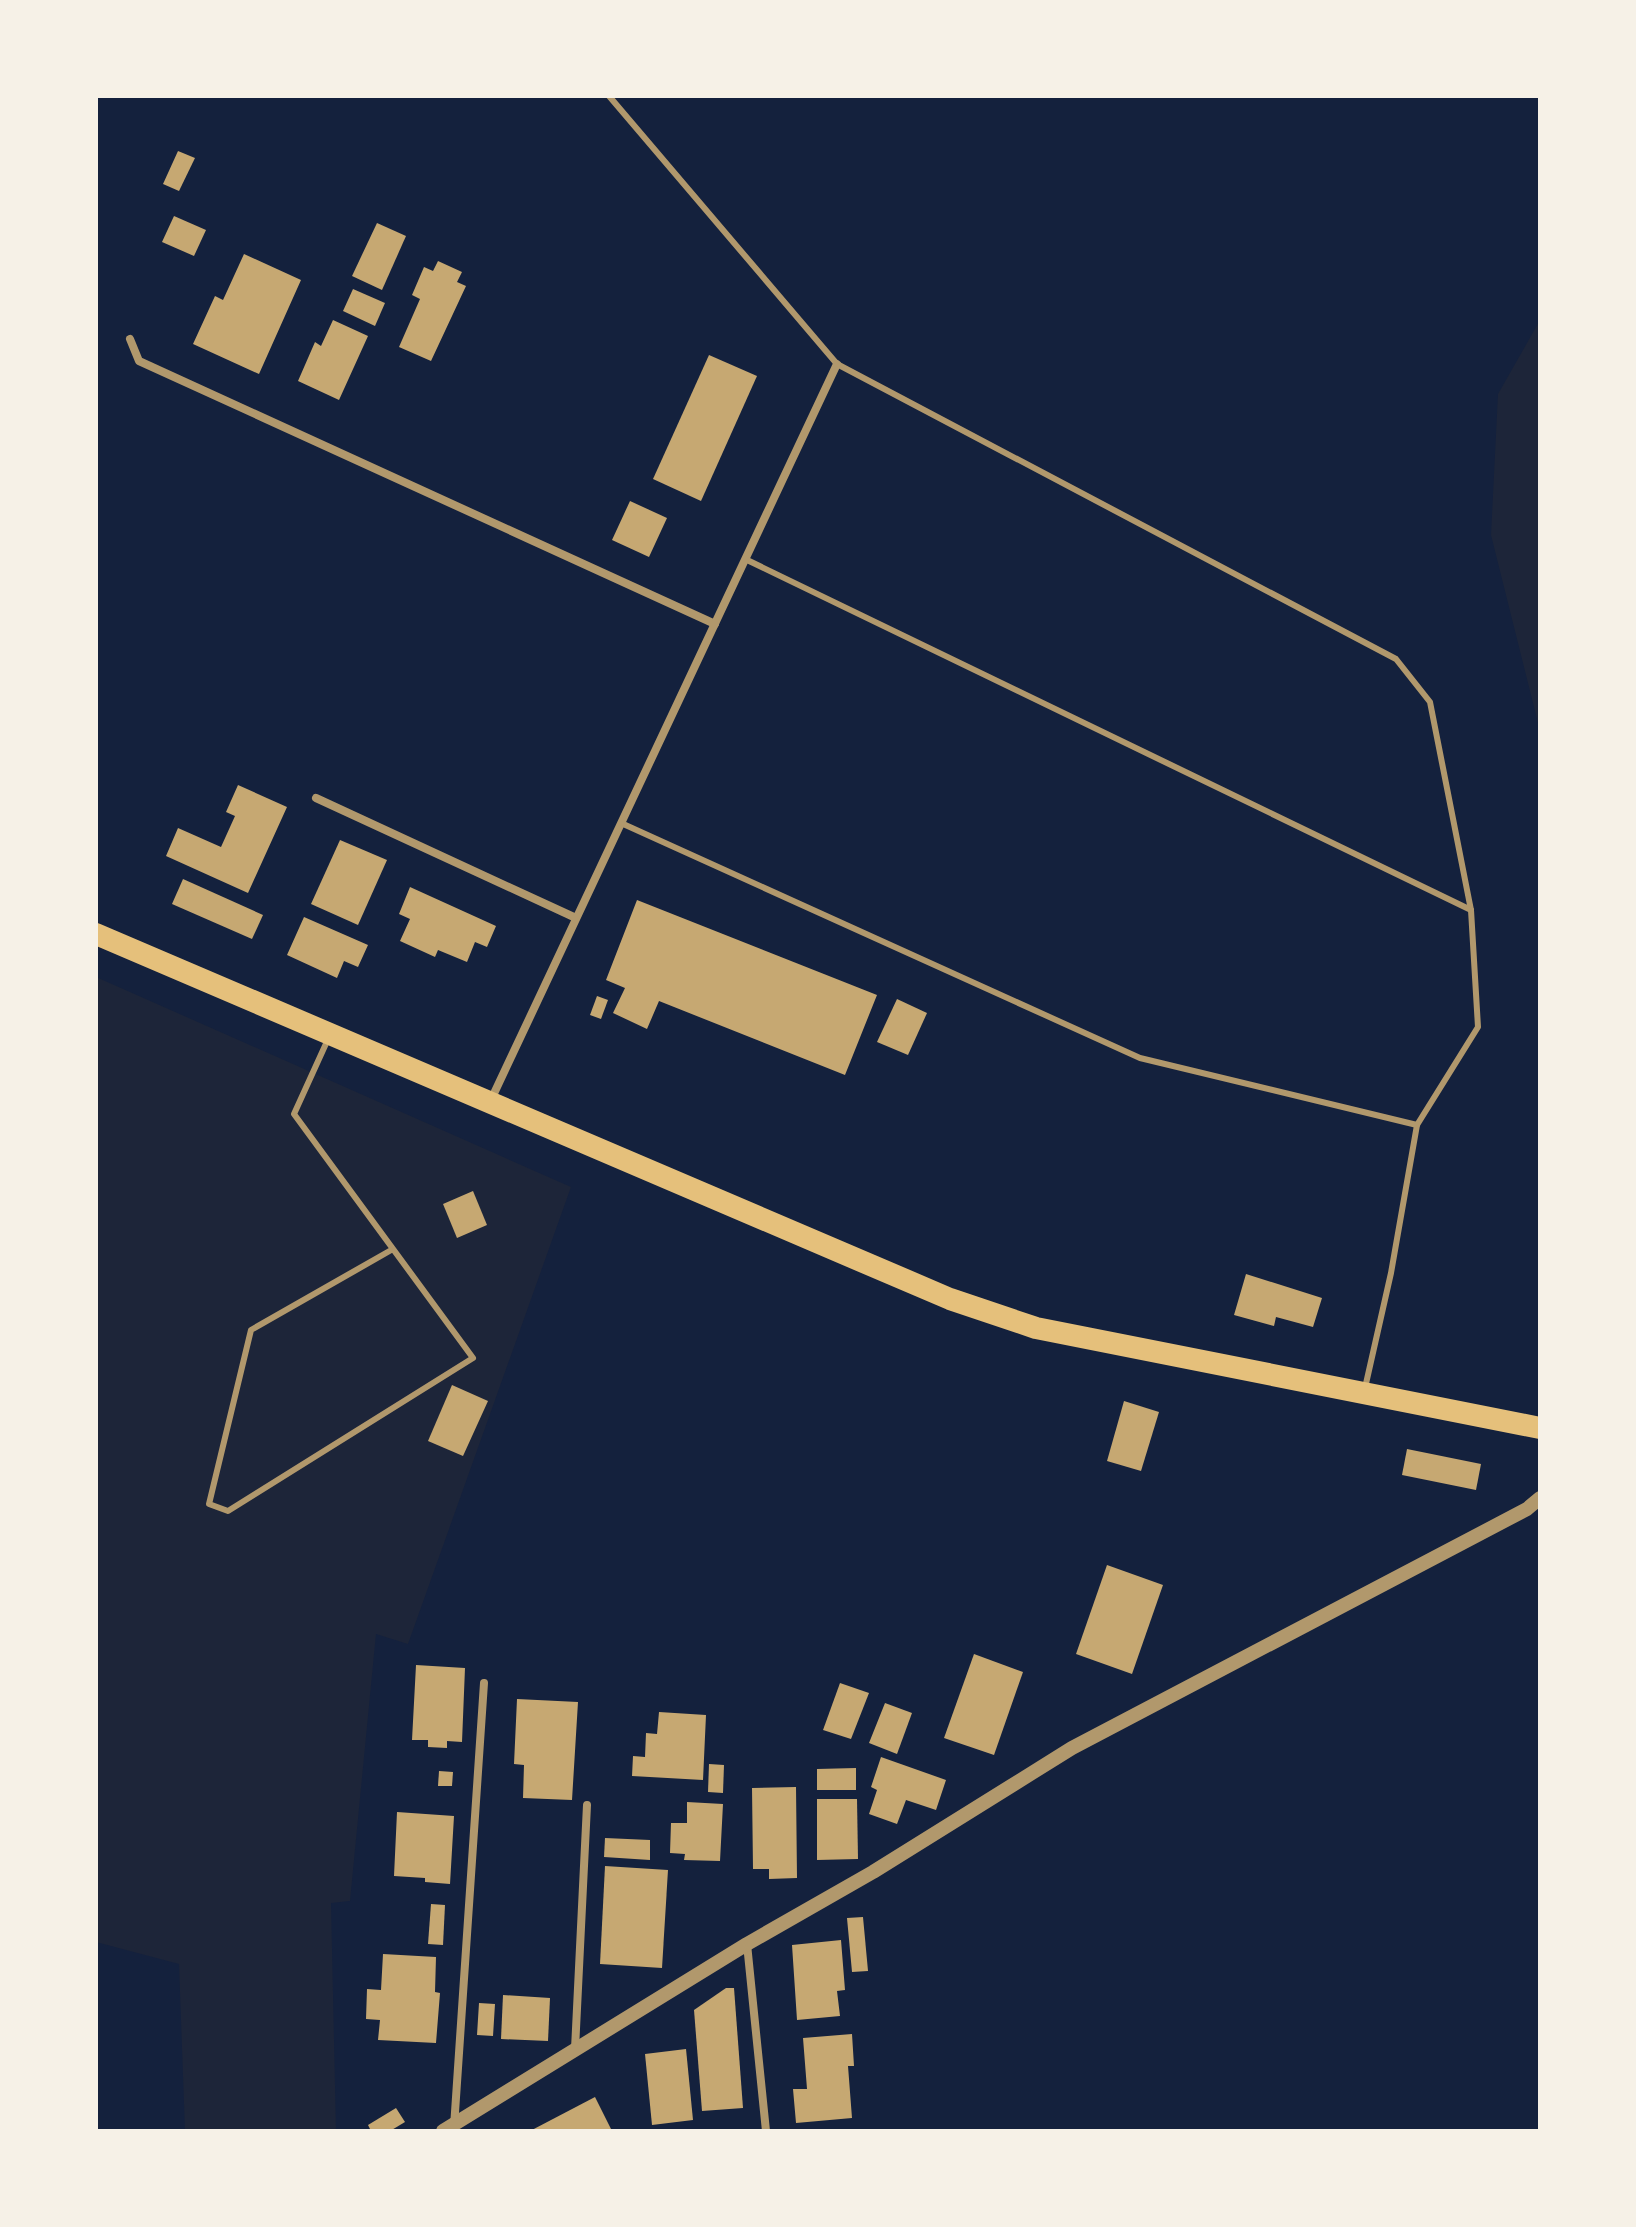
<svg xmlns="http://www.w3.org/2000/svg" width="1636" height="2227" viewBox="0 0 1636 2227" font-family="Mulish,sans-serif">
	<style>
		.green { fill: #1d2539 }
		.building { fill: #c6a872 }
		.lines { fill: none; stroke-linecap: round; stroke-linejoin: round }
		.service { stroke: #b1986c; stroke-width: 6 }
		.minor { stroke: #b1986c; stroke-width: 8 }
		.tertiary { stroke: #b1986c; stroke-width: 14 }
		.trunk { stroke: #e5c07b; stroke-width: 22 }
	</style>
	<rect width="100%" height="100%" fill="#14213d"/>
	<g class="green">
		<polygon points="1540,320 1540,731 1491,535 1498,394"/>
		<polygon points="96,977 571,1187 408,1644 376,1634 350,1901 331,1903 336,2131 185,2131 179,1964 96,1942"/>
	</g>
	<g class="building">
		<polygon points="178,151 195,158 179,191 163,184"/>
		<polygon points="174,216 206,230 194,256 162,242"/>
		<polygon points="377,223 406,236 382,290 352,276"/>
		<polygon points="244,254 301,280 259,374 193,344 215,296 223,300"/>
		<polygon points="438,261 462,272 457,282 466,286 431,361 399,347 420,299 412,295 424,267 433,271"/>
		<polygon points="353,289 385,303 375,326 343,311"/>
		<polygon points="333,320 368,336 339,400 298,381 315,342 321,346"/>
		<polygon points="709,355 757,376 701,501 653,479"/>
		<polygon points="630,501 667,518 649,557 612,540"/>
		<polygon points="238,785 287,807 248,893 166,856 178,828 221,847 235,816 226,812"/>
		<polygon points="340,840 387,860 358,925 311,904"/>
		<polygon points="183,879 263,915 252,939 172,904"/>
		<polygon points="410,887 496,926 487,947 475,942 467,962 438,950 435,957 400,941 410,919 399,914"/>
		<polygon points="637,900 877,995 845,1075 659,1001 647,1029 613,1013 625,988 606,980"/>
		<polygon points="304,917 368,945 358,967 344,961 337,978 287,955"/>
		<polygon points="597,996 608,1000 601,1019 590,1015"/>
		<polygon points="897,999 927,1013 908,1055 877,1042"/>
		<polygon points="473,1191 487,1225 457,1238 443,1204"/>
		<polygon points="1246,1274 1322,1298 1313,1327 1276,1317 1274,1326 1234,1315"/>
		<polygon points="452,1385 488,1401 463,1456 428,1441"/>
		<polygon points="1124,1401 1159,1412 1141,1471 1107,1461"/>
		<polygon points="1407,1449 1481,1464 1476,1490 1402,1475"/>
		<polygon points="1107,1565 1163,1585 1132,1674 1076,1654"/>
		<polygon points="974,1654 1023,1672 994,1755 944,1738"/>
		<polygon points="416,1665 465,1668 462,1742 447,1741 447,1748 428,1747 428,1740 412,1740"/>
		<polygon points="840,1683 869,1693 851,1739 823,1730"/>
		<polygon points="517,1699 578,1702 572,1800 523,1798 524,1765 514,1764"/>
		<polygon points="885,1703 912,1713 897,1754 869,1743"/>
		<polygon points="659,1712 706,1715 703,1780 632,1776 633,1756 645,1757 646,1733 657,1734"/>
		<polygon points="881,1757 946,1780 936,1810 906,1800 897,1824 869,1814 877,1790 871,1787"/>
		<polygon points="709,1764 724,1765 723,1793 708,1792"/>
		<polygon points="856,1768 856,1790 817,1790 817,1769"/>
		<polygon points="439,1771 453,1772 452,1786 438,1786"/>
		<polygon points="796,1787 797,1878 769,1879 769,1869 753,1869 752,1788"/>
		<polygon points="817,1799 857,1799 858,1859 817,1860"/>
		<polygon points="687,1802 723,1804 720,1861 684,1860 685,1854 670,1853 671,1823 687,1823"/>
		<polygon points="397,1812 454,1816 450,1884 425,1882 425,1878 394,1876"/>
		<polygon points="605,1838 650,1840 650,1860 604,1857"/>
		<polygon points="605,1866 668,1870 662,1968 600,1964"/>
		<polygon points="431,1904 445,1905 443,1945 428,1944"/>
		<polygon points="863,1917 868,1971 852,1972 847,1918"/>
		<polygon points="841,1940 845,1990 837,1991 840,2016 797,2020 792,1945"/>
		<polygon points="383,1954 436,1957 435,1992 440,1993 436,2043 378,2040 380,2020 366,2019 367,1989 381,1990"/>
		<polygon points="726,1988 734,1988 743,2108 702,2111 694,2010"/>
		<polygon points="503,1995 550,1998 548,2041 501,2039"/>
		<polygon points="479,2003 495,2004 493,2036 477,2035"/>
		<polygon points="852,2034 854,2066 848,2066 852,2118 796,2123 793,2089 807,2089 803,2038"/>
		<polygon points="686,2049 693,2120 652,2125 645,2054"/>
		<polygon points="595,2097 612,2131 530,2131"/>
		<polygon points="396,2108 405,2122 390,2131 371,2131 368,2125"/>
	</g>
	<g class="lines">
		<g class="service">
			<polyline points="609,96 837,364 1396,659 1430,702 1471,910 1478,1027 1417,1125 1391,1273 1365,1388"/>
			<polyline points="745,559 1471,910"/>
			<polyline points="621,823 1140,1058 1417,1125"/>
			<polyline points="329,1037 294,1114 473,1358 228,1511 209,1504 251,1330 393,1249"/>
		</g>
		<g class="minor">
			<polyline points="130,339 139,361 715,624"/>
			<polyline points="316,798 576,918"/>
			<polyline points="490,1102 837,364"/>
			<polyline points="747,1944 766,2131"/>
			<polyline points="575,2049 587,1805"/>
			<polyline points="454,2127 484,1683"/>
		</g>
		<polyline class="tertiary" points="443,2131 747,1944 873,1872 1072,1748 1527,1509 1540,1498"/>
		<polyline class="trunk" points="96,934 950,1299 1036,1328 1540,1428"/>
	</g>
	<rect width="1636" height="2227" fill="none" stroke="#f6f1e7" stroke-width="196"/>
</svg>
